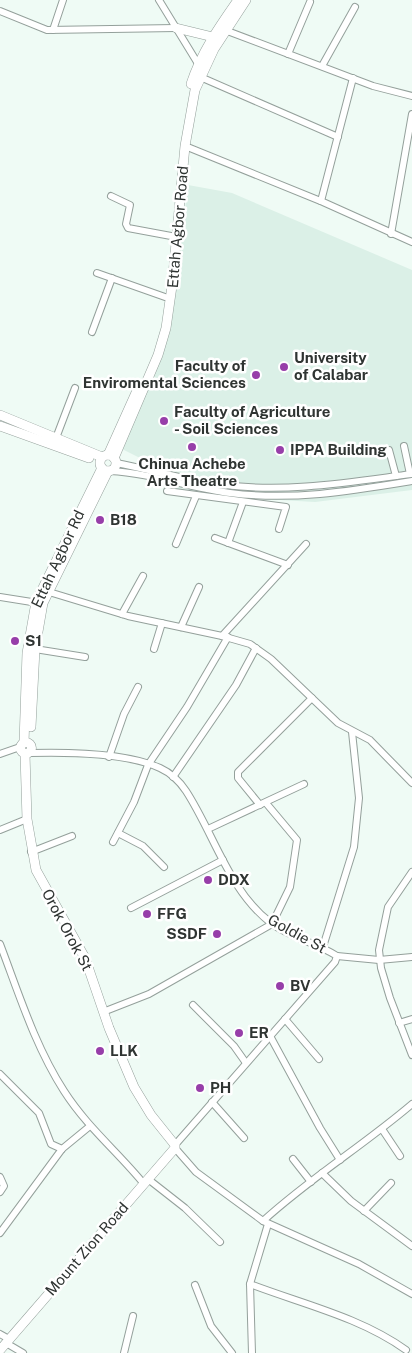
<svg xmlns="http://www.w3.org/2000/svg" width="412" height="1353" viewBox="0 0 412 1353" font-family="'Public Sans',sans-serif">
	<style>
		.built { fill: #dbf0e7 }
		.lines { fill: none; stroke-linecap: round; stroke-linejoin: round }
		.minor-casing { stroke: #94a09b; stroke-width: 8 }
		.major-casing { stroke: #94a09b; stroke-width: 10 }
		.minor { stroke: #fff; stroke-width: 6 }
		.major { stroke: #fff; stroke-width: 9 }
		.poi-dot { fill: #973ea9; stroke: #fff; stroke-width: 2 }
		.labels { text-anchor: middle; stroke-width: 5; stroke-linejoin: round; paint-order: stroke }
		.street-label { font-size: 15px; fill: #2f3432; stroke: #fff }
		.poi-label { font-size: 15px; font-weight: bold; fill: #2f3432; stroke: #fff; text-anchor: start }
	</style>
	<rect width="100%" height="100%" fill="#effbf5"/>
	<polygon class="built" points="188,185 232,193 412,270 412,490 315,502 243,498 164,488 169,466 142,459 122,449 170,332"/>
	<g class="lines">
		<g class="minor-casing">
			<g id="minor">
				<polyline points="159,0 200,67"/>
				<polyline points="0,11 47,30 176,28"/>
				<polyline points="222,29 373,86 412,96"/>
				<polyline points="53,30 63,0"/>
				<polyline points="288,54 310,2"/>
				<polyline points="322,66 355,7"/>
				<polyline points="198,76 338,137"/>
				<polyline points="185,146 323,202 412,242"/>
				<polyline points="111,196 130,205 126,224 128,228 171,236"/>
				<polyline points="321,201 353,78"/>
				<polyline points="391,234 412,114"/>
				<polyline points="97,273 165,297"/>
				<polyline points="92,332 112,278"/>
				<polyline points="56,438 75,388"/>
				<polyline points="404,446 410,474"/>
				<polyline points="389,450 396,476"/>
				<path d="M 116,463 C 153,470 188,481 225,485 C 288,493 350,482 412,474"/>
				<path d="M 110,471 C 151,473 190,488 230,493 C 292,501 351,491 412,481"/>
				<polyline points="167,491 286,507 279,529"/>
				<polyline points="215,538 288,565"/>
				<polyline points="228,543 243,502"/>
				<polyline points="176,544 196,496"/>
				<polyline points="49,592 128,616 222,636 250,644 271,659 338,723 370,740 412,783"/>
				<polyline points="0,597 38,603"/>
				<polyline points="122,614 143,576"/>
				<polyline points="181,627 199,587"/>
				<polyline points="222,636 306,544"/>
				<polyline points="35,649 85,657"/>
				<polyline points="154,649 162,623"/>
				<path d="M 29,753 C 67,752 125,752 160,768 C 171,773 180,782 186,791 C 214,834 229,891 271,923 C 291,938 317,943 337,956 L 335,962 L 175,1145"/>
				<polyline points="0,754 20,747"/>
				<polyline points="109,757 124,714 138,687"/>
				<polyline points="173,777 236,685 256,648"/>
				<polyline points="260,805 238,778 238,772 312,698"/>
				<polyline points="208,829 304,784"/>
				<polyline points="0,830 27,819"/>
				<polyline points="118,833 143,846 164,867"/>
				<polyline points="113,842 134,802 148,765 187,707 228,637"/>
				<polyline points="31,852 72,836"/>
				<polyline points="412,872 388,907 379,950 381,968 390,998 412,1055"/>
				<polyline points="131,908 223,860"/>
				<path d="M 0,944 C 19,994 35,1046 64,1091 C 87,1127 118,1152 144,1184"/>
				<polyline points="322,950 354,847 359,798 352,732"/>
				<polyline points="337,956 379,960 412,957"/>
				<polyline points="193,1005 234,1046 246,1063"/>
				<polyline points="103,1012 149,994 272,924 290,887 297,840 266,803"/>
				<polyline points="285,1019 319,1059"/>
				<polyline points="399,1023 412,1019"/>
				<polyline points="270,1036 320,1128 340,1160"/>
				<polyline points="0,1074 39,1113 51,1144 62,1149"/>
				<polyline points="212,1102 244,1138"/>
				<polyline points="382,1129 400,1156"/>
				<polyline points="175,1148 196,1172 263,1221 359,1264 412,1294"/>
				<polyline points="293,1159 311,1182"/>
				<polyline points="322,1173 351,1201 412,1246"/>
				<polyline points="0,1177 4,1186 0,1192"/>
				<polyline points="148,1179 185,1208 220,1242"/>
				<polyline points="364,1211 391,1183"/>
				<path d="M 263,1221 C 310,1178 364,1145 412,1104"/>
				<polyline points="0,1233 62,1149 90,1126"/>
				<path d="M 250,1284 C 302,1304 360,1317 406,1350"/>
				<polyline points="195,1285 211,1326 232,1353"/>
				<polyline points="0,1334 9,1339"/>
				<polyline points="6,1343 23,1353"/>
				<polyline points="124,1353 133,1316"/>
				<polyline points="252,1353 250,1284 268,1224"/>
			</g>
		</g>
		<g class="major-casing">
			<g id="major">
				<polyline points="176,28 213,37"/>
				<path d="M 191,84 C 201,53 219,27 238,0"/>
				<polyline points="0,415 102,457"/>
				<polyline points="0,426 89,458"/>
				<circle cx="108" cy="463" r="8"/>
				<polyline points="108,455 139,386"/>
				<polyline points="114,458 158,355 166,328 172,286 185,146 195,90 214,49 246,0"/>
				<polyline points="31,727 35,649 43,603 108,471"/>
				<circle cx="26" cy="748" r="5.5"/>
				<polyline points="24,743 27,653 36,602 102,468"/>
				<polyline points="0,1350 175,1148 175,1145 151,1115 134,1087 109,1028 85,958 36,870 27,819 25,754"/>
			</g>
		</g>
		<use href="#minor" class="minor"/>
		<use href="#major" class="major"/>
	</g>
	<g class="poi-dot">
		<circle cx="284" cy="367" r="5"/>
		<circle cx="256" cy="375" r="5"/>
		<circle cx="164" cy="421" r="5"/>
		<circle cx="192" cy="447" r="5"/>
		<circle cx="280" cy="450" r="5"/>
		<circle cx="100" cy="520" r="5"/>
		<circle cx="15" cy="641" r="5"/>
		<circle cx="208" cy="880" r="5"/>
		<circle cx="147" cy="914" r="5"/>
		<circle cx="217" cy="934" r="5"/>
		<circle cx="280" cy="986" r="5"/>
		<circle cx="239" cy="1033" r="5"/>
		<circle cx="100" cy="1051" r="5"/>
		<circle cx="200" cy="1088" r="5"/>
	</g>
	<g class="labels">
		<g class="street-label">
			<text transform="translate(178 227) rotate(-85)" y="5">Ettah Agbor Road</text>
			<text transform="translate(58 559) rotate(-65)" y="5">Ettah Agbor Rd</text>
			<text transform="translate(67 930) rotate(62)" y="5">Orok Orok St</text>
			<text transform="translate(297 934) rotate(29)" y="5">Goldie St</text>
			<text transform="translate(87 1249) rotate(-49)" y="5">Mount Zion Road</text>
		</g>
		<g class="poi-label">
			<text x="294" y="363">University<tspan x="294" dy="17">of Calabar</tspan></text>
			<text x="246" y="371" text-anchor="end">Faculty of<tspan x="246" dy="17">Enviromental Sciences</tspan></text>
			<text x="174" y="417">Faculty of Agriculture<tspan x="174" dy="17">- Soil Sciences</tspan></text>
			<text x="290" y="455">IPPA Building</text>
			<text x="192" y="469" text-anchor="middle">Chinua Achebe<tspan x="192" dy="17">Arts Theatre</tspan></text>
			<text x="110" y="525">B18</text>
			<text x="25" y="646">S1</text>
			<text x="218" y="885">DDX</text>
			<text x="157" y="919">FFG</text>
			<text x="207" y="939" text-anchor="end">SSDF</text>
			<text x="290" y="991">BV</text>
			<text x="249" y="1038">ER</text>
			<text x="110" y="1056">LLK</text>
			<text x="210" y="1093">PH</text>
		</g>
	</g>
</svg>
